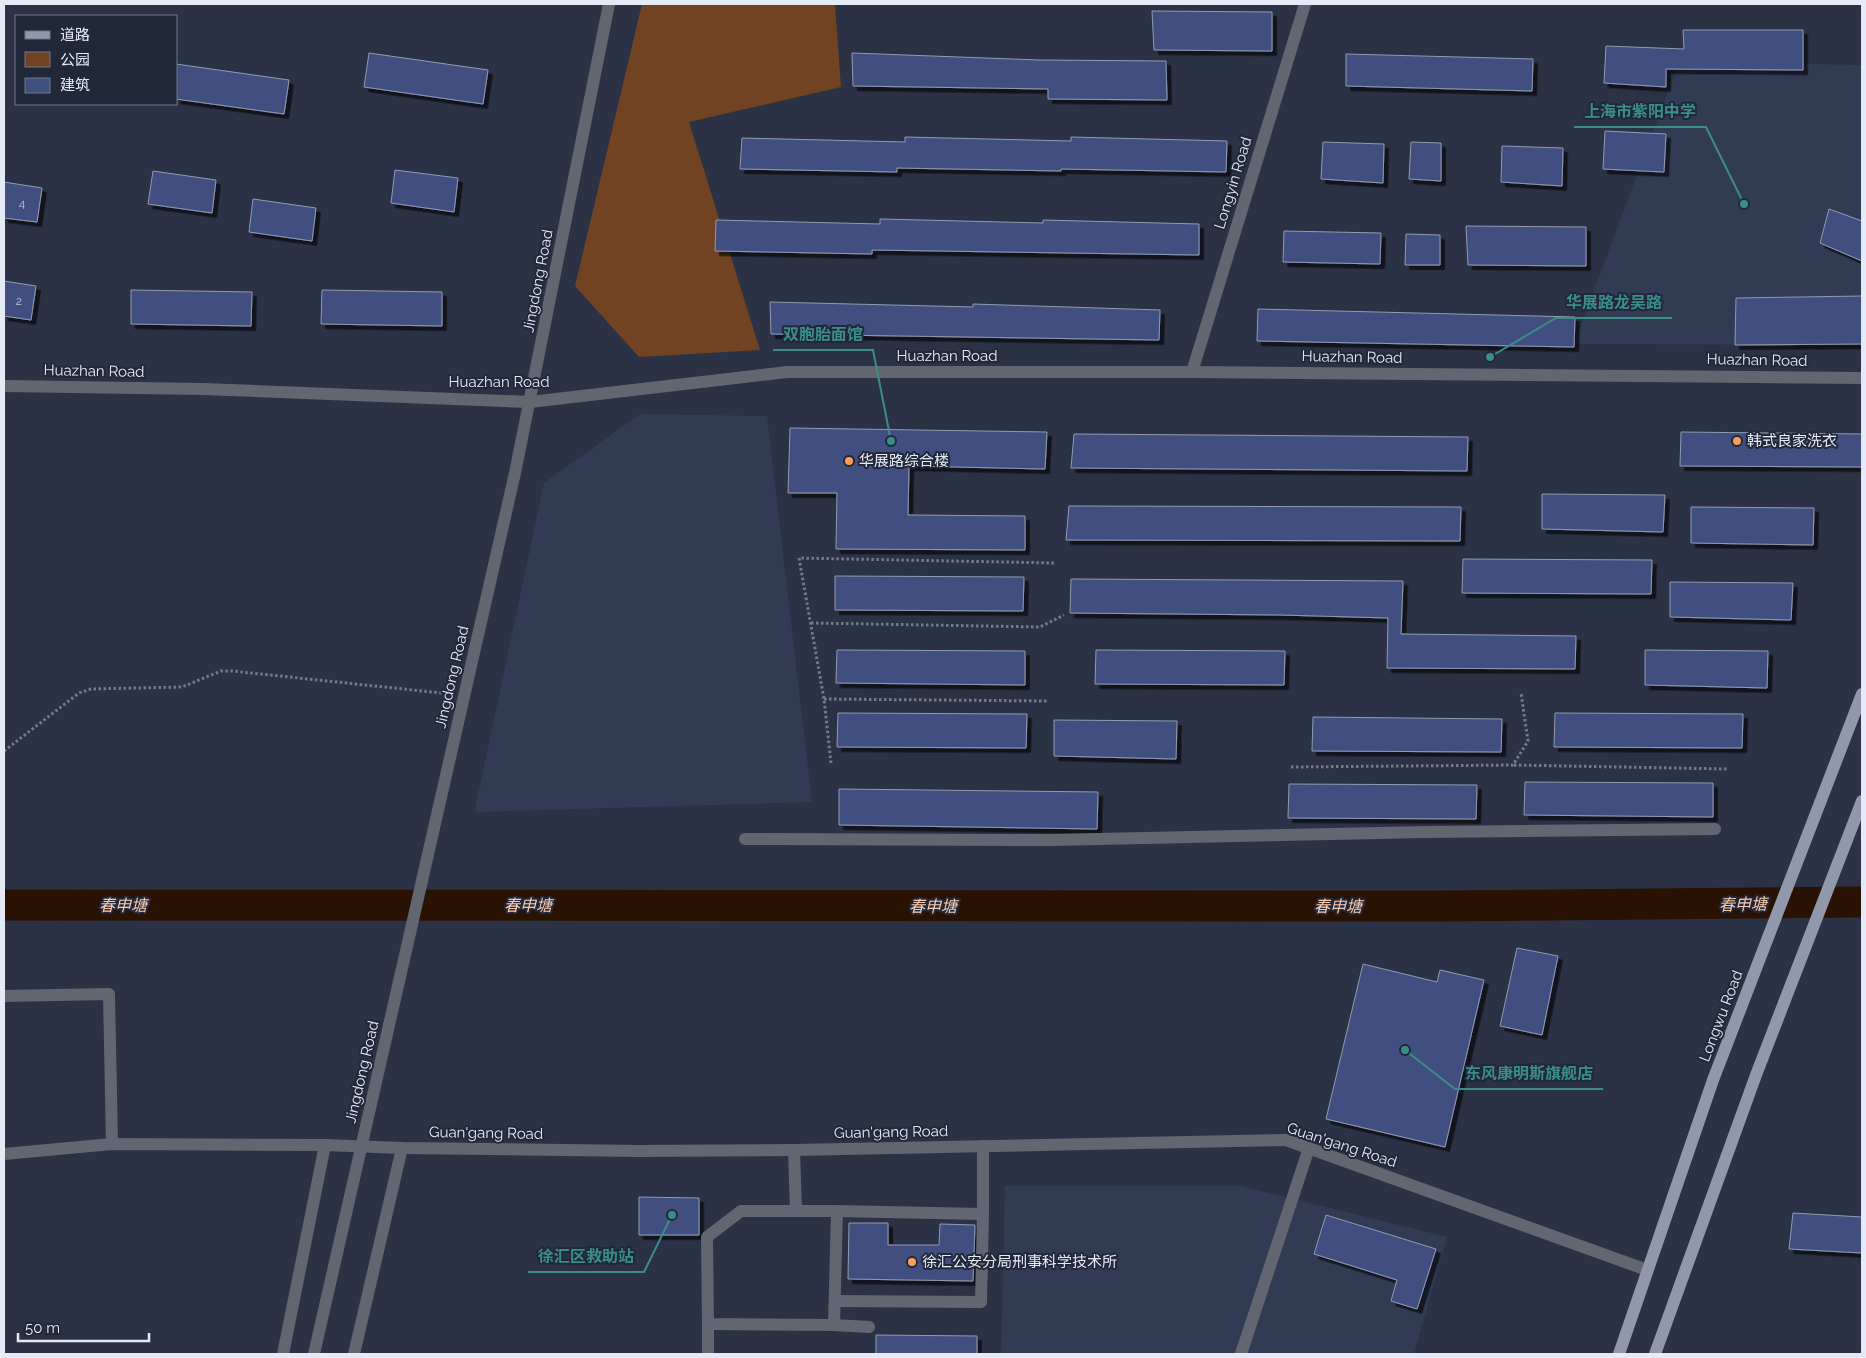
<svg xmlns="http://www.w3.org/2000/svg" width="1866" height="1358" viewBox="0 0 1866 1358" font-family="Raleway,'Noto Sans SC',sans-serif">
	<style>
		.built { fill: #323b54 }
		.green { fill: #714322 }
		.lines { fill: none; stroke-linecap: round; stroke-linejoin: round }
		.river { stroke: #2a1202; stroke-width: 31 }
		.building { fill: #3f507f; stroke: #919ab0; filter: url(#shadow) }
		.path { stroke: #747a8b; stroke-width: 3; stroke-dasharray: 2.5 2.5; stroke-linecap: butt }
		.minor { stroke: #626670; stroke-width: 12 }
		.major { stroke: #9198ac; stroke-width: 12 }
		.poi-dot { fill: #fe9c57; stroke: #21283a; stroke-width: 2 }
		.labels { text-anchor: middle; stroke-width: 4; stroke-linejoin: round; paint-order: stroke }
		.number-label { font-size: 12px; fill: #bcc4d9 }
		.street-label { font-size: 15px; fill: #e5eaf7; stroke: #21283a }
		.poi-label { font-size: 15px; fill: #e5eaf7; stroke: #21283a; text-anchor: start }
		.water-label { font-size: 16px; font-style: italic; fill: #facbad; stroke: #21283a }
		.leader { fill: none; stroke: #3a8d89; stroke-width: 2 }
		.callout-dot { fill: #3a8d89; stroke: #21283a; stroke-width: 2 }
		.callout-label { font-size: 16px; text-anchor: middle; font-weight: bold; fill: #3a8d89; stroke: #21283a; stroke-width: 4; stroke-linejoin: round; paint-order: stroke }
	</style>
	<defs>
		<filter id="shadow"><feDropShadow dx="4.5" dy="4.5" stdDeviation="0" flood-color="#0009"/></filter>
	</defs>
	<rect width="100%" height="100%" fill="#2b3245"/>
	<g class="built">
		<polygon points="1679,62 1862,65 1862,345 1574,344"/>
		<polygon points="640,414 767,416 812,802 476,812 476,804 544,483"/>
		<polygon points="1005,1186 1241,1186 1447,1237 1414,1354 1001,1354"/>
	</g>
	<polygon class="green" points="642,4 835,4 841,87 689,122 760,350 639,357 575,286"/>
	<g class="lines">
		<polyline class="river" points="4,905 1439,906 1862,902"/>
	</g>
	<g class="building">
		<polygon points="1152,11 1272,12 1272,51 1154,50"/>
		<polygon points="1683,30 1803,30 1803,70 1666,69 1666,87 1604,83 1606,46 1684,49"/>
		<polygon points="369,53 488,70 483,104 364,87"/>
		<polygon points="852,53 1039,60 1166,61 1167,100 1048,99 1048,89 853,86"/>
		<polygon points="1346,54 1533,59 1532,91 1346,86"/>
		<polygon points="176,64 289,80 284,114 176,99"/>
		<polygon points="1605,131 1666,134 1664,172 1603,169"/>
		<polygon points="905,137 1071,141 1071,137 1227,141 1226,172 1061,169 1061,171 897,168 897,172 740,169 742,138 905,142"/>
		<polygon points="1323,142 1384,144 1383,183 1321,179"/>
		<polygon points="1411,142 1441,143 1441,181 1409,179"/>
		<polygon points="1502,146 1563,148 1562,186 1501,182"/>
		<polygon points="395,170 458,178 454,212 391,203"/>
		<polygon points="153,171 216,180 212,213 148,204"/>
		<polygon points="4,182 42,188 37,222 4,218"/>
		<polygon points="253,199 316,208 312,241 249,232"/>
		<polygon points="1829,209 1862,221 1862,261 1820,243"/>
		<polygon points="880,219 1043,223 1043,220 1199,224 1199,255 872,250 872,254 715,251 716,220 880,224"/>
		<polygon points="1466,226 1586,227 1586,266 1468,265"/>
		<polygon points="1284,231 1381,233 1380,264 1283,262"/>
		<polygon points="1406,234 1440,235 1440,265 1405,265"/>
		<polygon points="4,281 36,286 31,320 4,316"/>
		<polygon points="131,290 252,292 251,326 131,324"/>
		<polygon points="322,290 442,292 442,326 321,324"/>
		<polygon points="1862,296 1862,344 1735,345 1736,298"/>
		<polygon points="770,302 973,307 973,304 1160,310 1159,340 771,334"/>
		<polygon points="1258,309 1575,317 1574,347 1257,341"/>
		<polygon points="790,428 1047,432 1045,469 909,466 908,515 1025,516 1025,550 836,549 837,493 788,493"/>
		<polygon points="1681,432 1862,434 1862,467 1680,466"/>
		<polygon points="1074,434 1468,437 1467,471 1071,468"/>
		<polygon points="1542,494 1665,495 1663,532 1542,529"/>
		<polygon points="1069,506 1461,507 1460,541 1066,540"/>
		<polygon points="1691,507 1814,508 1813,545 1691,543"/>
		<polygon points="1463,559 1652,560 1651,594 1462,593"/>
		<polygon points="835,576 1024,577 1023,611 835,610"/>
		<polygon points="1071,579 1403,581 1401,634 1576,636 1575,669 1387,668 1388,618 1280,615 1070,613"/>
		<polygon points="1670,582 1793,583 1791,620 1670,617"/>
		<polygon points="837,650 1025,651 1025,685 836,683"/>
		<polygon points="1096,650 1285,651 1284,685 1095,684"/>
		<polygon points="1645,650 1768,651 1767,688 1645,685"/>
		<polygon points="838,713 1027,714 1026,748 837,747"/>
		<polygon points="1555,713 1743,714 1742,748 1554,747"/>
		<polygon points="1313,717 1502,719 1501,752 1312,751"/>
		<polygon points="1054,720 1177,721 1176,759 1054,756"/>
		<polygon points="1525,782 1713,783 1713,817 1524,815"/>
		<polygon points="1289,784 1477,785 1476,819 1288,818"/>
		<polygon points="839,789 1098,792 1097,829 839,825"/>
		<polygon points="1517,948 1558,956 1542,1035 1500,1026"/>
		<polygon points="1363,964 1437,982 1440,970 1484,980 1445,1147 1326,1119"/>
		<polygon points="639,1197 699,1198 699,1235 639,1235"/>
		<polygon points="1793,1213 1862,1217 1862,1253 1789,1249"/>
		<polygon points="1326,1215 1436,1249 1417,1309 1391,1301 1397,1280 1314,1254"/>
		<polygon points="849,1223 888,1223 888,1245 939,1245 940,1224 975,1225 973,1281 848,1279"/>
		<polygon points="876,1335 977,1336 977,1354 876,1354"/>
	</g>
	<g class="lines">
		<g class="path">
			<polyline points="811,623 1040,627 1064,615"/>
			<polyline points="824,699 1047,701"/>
			<polyline points="4,751 79,693 91,689 182,687 221,671 232,671 451,694"/>
			<polyline points="831,763 824,699 799,558 1054,563"/>
			<polyline points="1514,765 1727,769"/>
			<polyline points="1291,767 1513,765 1528,741 1521,693"/>
		</g>
		<g class="minor">
			<polyline points="1192,372 1305,4"/>
			<polyline points="4,386 203,389 530,402 787,372 1192,372 1862,378"/>
			<polyline points="745,839 1052,840 1426,832 1715,829"/>
			<polyline points="4,996 109,994 112,1144"/>
			<polyline points="794,1150 796,1211 741,1211 707,1237 708,1324 834,1325 837,1211 796,1211"/>
			<polyline points="4,1154 112,1144 325,1145 402,1148 638,1151 794,1150 1286,1140 1647,1270"/>
			<polyline points="837,1211 983,1214 983,1146"/>
			<polyline points="835,1301 981,1302 983,1214"/>
			<polyline points="834,1325 869,1327"/>
			<polyline points="283,1354 325,1145"/>
			<polyline points="314,1354 515,473 609,4"/>
			<polyline points="354,1354 402,1148"/>
			<polyline points="708,1354 708,1324"/>
			<polyline points="1241,1354 1309,1148"/>
		</g>
		<g class="major">
			<polyline points="1619,1354 1713,1080 1862,694"/>
			<polyline points="1655,1354 1756,1075 1862,801"/>
		</g>
	</g>
	<g class="poi-dot">
		<circle cx="1737" cy="441" r="5"/>
		<circle cx="849" cy="461" r="5"/>
		<circle cx="912" cy="1262" r="5"/>
	</g>
	<g class="labels">
		<g class="number-label">
			<text x="22" y="207">4</text>
			<text x="19" y="305">2</text>
		</g>
		<g class="street-label">
			<text transform="translate(1233 183) rotate(-73)" y="5">Longyin Road</text>
			<text transform="translate(538 281) rotate(-79)" y="5">Jingdong Road</text>
			<text x="947" y="361">Huazhan Road</text>
			<text transform="translate(1352 357) rotate(1)" y="5">Huazhan Road</text>
			<text transform="translate(1757 360) rotate(1)" y="5">Huazhan Road</text>
			<text transform="translate(94 371) rotate(1)" y="5">Huazhan Road</text>
			<text x="499" y="387">Huazhan Road</text>
			<text transform="translate(452 677) rotate(-77)" y="5">Jingdong Road</text>
			<text transform="translate(1721 1016) rotate(-69)" y="5">Longwu Road</text>
			<text transform="translate(362 1072) rotate(-77)" y="5">Jingdong Road</text>
			<text transform="translate(891 1132) rotate(-1)" y="5">Guan'gang Road</text>
			<text transform="translate(486 1133) rotate(1)" y="5">Guan'gang Road</text>
			<text transform="translate(1342 1145) rotate(18)" y="5">Guan'gang Road</text>
		</g>
		<g class="poi-label">
			<text x="1747" y="446">韩式良家洗衣</text>
			<text x="859" y="466">华展路综合楼</text>
			<text x="922" y="1267">徐汇公安分局刑事科学技术所</text>
		</g>
		<g class="water-label">
			<text transform="translate(1743 904) rotate(-1)" y="6">春申塘</text>
			<text x="123" y="911">春申塘</text>
			<text x="528" y="911">春申塘</text>
			<text x="933" y="912">春申塘</text>
			<text x="1338" y="912">春申塘</text>
		</g>
	</g>
	<path class="leader" d="M1744 204L1706 127H1574M1490 357L1556 318H1672M891 441L873 350H773M1405 1050L1455 1089H1603M672 1215L644 1272H528"/>
	<g class="callout-dot">
		<circle cx="1744" cy="204" r="5"/>
		<circle cx="1490" cy="357" r="5"/>
		<circle cx="891" cy="441" r="5"/>
		<circle cx="1405" cy="1050" r="5"/>
		<circle cx="672" cy="1215" r="5"/>
	</g>
	<g class="callout-label">
		<text x="1640" y="117">上海市紫阳中学</text>
		<text x="1614" y="308">华展路龙吴路</text>
		<text x="823" y="340">双胞胎面馆</text>
		<text x="1529" y="1079">东风康明斯旗舰店</text>
		<text x="586" y="1262">徐汇区救助站</text>
	</g>
	<rect width="1866" height="1358" fill="none" stroke="#e5eaf7" stroke-width="10"/>
	<rect x="15" y="15" width="162" height="90" fill="#21283a" stroke="#6f7686"/>
	<rect x="25" y="31" width="25" height="8" fill="#9198ac" stroke="#6f7686"/>
	<text x="60" y="40" font-size="15" fill="#e5eaf7">道路</text>
	<rect x="25" y="52" width="25" height="15" fill="#714322" stroke="#6f7686"/>
	<text x="60" y="65" font-size="15" fill="#e5eaf7">公园</text>
	<rect x="25" y="78" width="25" height="15" fill="#3f507f" stroke="#6f7686"/>
	<text x="60" y="90" font-size="15" fill="#e5eaf7">建筑</text>
	<path d="M18 1333v8h131v-8" fill="none" stroke="#e5eaf7" stroke-width="2.5"/>
	<text x="25" y="1333" font-size="15" fill="#e5eaf7" stroke="#21283a" stroke-width="4" paint-order="stroke">50 m</text>
</svg>
